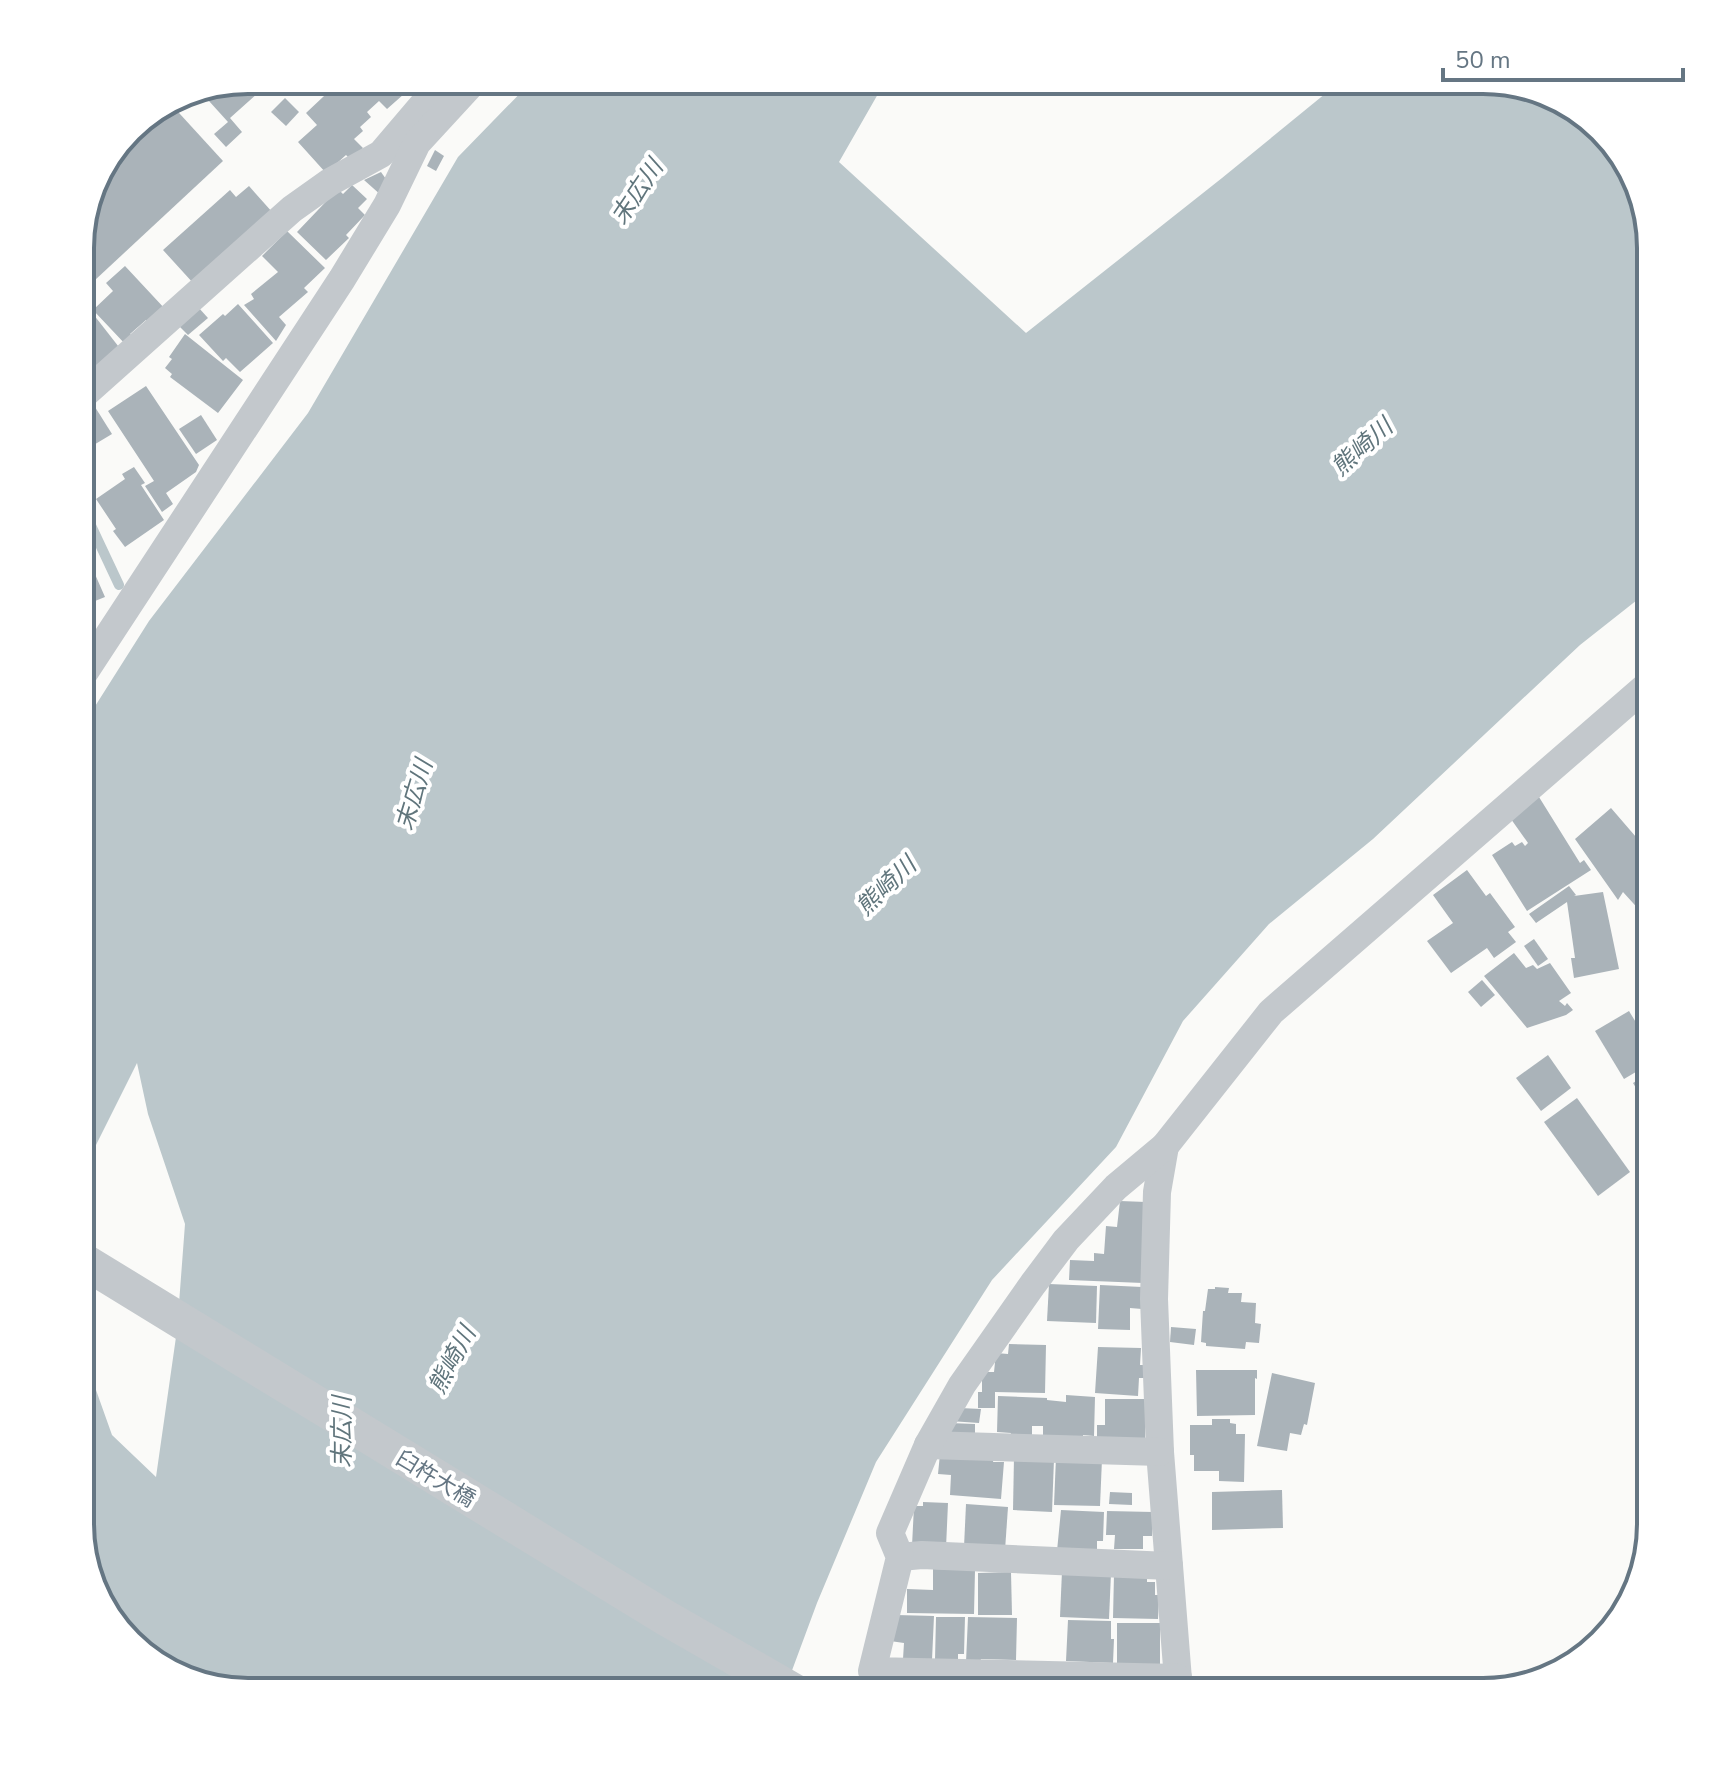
<svg xmlns="http://www.w3.org/2000/svg" width="1731" height="1772" viewBox="0 0 1731 1772" font-family="'Nunito Sans','Noto Sans JP',sans-serif">
	<style>
		.water { fill: #bbc7cb }
		.lines { fill: none; stroke-linecap: round; stroke-linejoin: round }
		.stream { stroke: #bbc7cb; stroke-width: 10 }
		.building { fill: #aab3b9 }
		.minor { stroke: #c3c8cc; stroke-width: 28 }
		.tertiary { stroke: #c3c8cc; stroke-width: 36 }
		.labels { text-anchor: middle; stroke-width: 8; stroke-linejoin: round; paint-order: stroke }
		.street-label { font-size: 22px; fill: #657683; stroke: #fff }
		.water-label { font-size: 24px; font-style: italic; fill: #60757c; stroke: #fff }
		.rim { fill: none; stroke: #657683; stroke-width: 4 }
	</style>
	<rect width="100%" height="100%" fill="#fafaf8"/>
	<polygon class="water" points="533,80 886,80 839,162 1026,333 1222,178 1342,80 1493,80 1558,98 1610,138 1642,194 1651,248 1651,589 1580,645 1373,839 1269,924 1183,1021 1116,1147 992,1280 876,1462 817,1603 784,1692 248,1692 174,1675 121,1634 93,1588 80,1524 80,1345 112,1435 156,1477 177,1330 185,1224 148,1114 137,1063 94,1149 80,1184 80,730 149,621 308,413 458,157"/>
	<g class="lines">
		<polyline class="stream" points="80,502 119,585"/>
	</g>
	<g class="building">
		<polygon points="248,80 266,80 269,83 230,118 242,132 226,147 214,134 228,122 199,90"/>
		<polygon points="341,80 391,80 404,94 387,109 379,101 367,112 371,117 360,127 363,131 354,139 363,148 351,160 346,155 326,173 298,142 317,125 306,113"/>
		<polygon points="194,91 180,104 175,99 184,93"/>
		<polygon points="285,98 299,112 286,126 271,112"/>
		<polygon points="169,102 223,161 80,294 80,237 98,173 137,122"/>
		<polygon points="435,150 444,156 436,171 427,166"/>
		<polygon points="381,172 388,182 382,196 364,180"/>
		<polygon points="352,185 367,199 358,208 365,215 346,235 349,238 326,260 297,232 338,189 343,194"/>
		<polygon points="249,186 273,213 194,284 163,250 230,190 236,197"/>
		<polygon points="287,231 325,268 304,288 308,292 279,317 286,325 276,341 244,305 254,299 251,294 278,272 262,256"/>
		<polygon points="125,266 166,310 150,325 146,320 130,334 135,338 127,346 93,310 113,291 106,283"/>
		<polygon points="238,304 273,343 240,372 226,358 223,361 199,335 223,314 225,316"/>
		<polygon points="198,307 208,318 188,335 178,325"/>
		<polygon points="90,310 122,351 80,380 80,317"/>
		<polygon points="185,334 243,380 218,413 170,377 172,374 165,368 172,359 169,357"/>
		<polygon points="146,386 199,465 196,472 166,493 173,504 162,512 145,486 154,481 108,411"/>
		<polygon points="95,407 112,434 92,446 80,428 80,416"/>
		<polygon points="201,415 217,440 196,454 179,429"/>
		<polygon points="134,467 145,483 141,485 164,520 125,547 113,531 116,529 96,499 125,479 122,474"/>
		<polygon points="80,530 90,554 87,556 105,597 80,607"/>
		<polygon points="1539,797 1580,863 1584,860 1591,870 1527,911 1492,855 1512,842 1515,846 1522,842 1525,846 1528,843 1506,812"/>
		<polygon points="1611,808 1636,837 1640,835 1651,845 1651,908 1643,914 1623,892 1618,900 1575,839"/>
		<polygon points="1467,870 1486,896 1490,893 1515,927 1508,932 1516,942 1494,958 1487,948 1451,973 1427,941 1453,923 1433,895"/>
		<polygon points="1569,886 1576,895 1574,896 1603,892 1619,969 1574,978 1571,958 1575,958 1567,902 1536,923 1529,914"/>
		<polygon points="1534,939 1548,959 1538,966 1524,946"/>
		<polygon points="1514,953 1526,968 1533,965 1537,969 1550,963 1571,993 1559,1001 1565,1006 1567,1003 1573,1010 1566,1015 1527,1028 1484,976"/>
		<polygon points="1482,980 1495,995 1481,1007 1468,992"/>
		<polygon points="1629,1011 1651,1047 1651,1063 1624,1079 1595,1031"/>
		<polygon points="1548,1055 1571,1088 1541,1111 1516,1078"/>
		<polygon points="1651,1072 1651,1113 1633,1083"/>
		<polygon points="1577,1098 1630,1172 1598,1196 1544,1122"/>
		<polygon points="1120,1201 1146,1202 1143,1283 1069,1280 1070,1260 1094,1261 1094,1253 1104,1254 1106,1226 1117,1227"/>
		<polygon points="1049,1284 1097,1286 1096,1323 1047,1321"/>
		<polygon points="1100,1285 1142,1287 1142,1309 1130,1308 1130,1330 1098,1329"/>
		<polygon points="1215,1287 1229,1288 1228,1293 1242,1293 1241,1302 1256,1303 1255,1323 1261,1324 1259,1343 1246,1342 1245,1349 1206,1346 1206,1343 1201,1342 1203,1311 1205,1311 1208,1289 1215,1289"/>
		<polygon points="1171,1327 1196,1329 1194,1345 1170,1342"/>
		<polygon points="1009,1344 1046,1345 1045,1393 995,1392 995,1408 978,1408 978,1392 982,1392 982,1372 994,1372 996,1353 1008,1354"/>
		<polygon points="1098,1347 1141,1348 1140,1365 1144,1365 1144,1378 1139,1378 1138,1396 1095,1393"/>
		<polygon points="1196,1370 1257,1370 1257,1379 1255,1378 1255,1415 1197,1416"/>
		<polygon points="1272,1373 1315,1383 1307,1425 1304,1424 1301,1435 1290,1433 1287,1451 1257,1446"/>
		<polygon points="1066,1395 1095,1397 1094,1436 1083,1435 1083,1440 1043,1439 1043,1426 1032,1426 1032,1439 1010,1438 1011,1433 997,1432 998,1396 1047,1398 1047,1400 1066,1402"/>
		<polygon points="1105,1399 1145,1399 1145,1441 1097,1441 1097,1425 1105,1425"/>
		<polygon points="960,1408 981,1409 979,1423 950,1421"/>
		<polygon points="1212,1419 1230,1419 1230,1423 1236,1424 1236,1434 1245,1434 1244,1482 1219,1481 1219,1471 1194,1471 1194,1455 1190,1455 1190,1425 1212,1425"/>
		<polygon points="949,1423 975,1424 975,1439 948,1438"/>
		<polygon points="940,1454 994,1458 993,1462 1004,1462 1001,1499 950,1495 951,1475 938,1474"/>
		<polygon points="1014,1457 1054,1459 1052,1512 1013,1510"/>
		<polygon points="1056,1457 1102,1459 1100,1506 1054,1505"/>
		<polygon points="1282,1490 1283,1528 1212,1530 1212,1492"/>
		<polygon points="1110,1492 1132,1493 1132,1505 1109,1504"/>
		<polygon points="923,1502 948,1503 946,1548 912,1546 914,1506 923,1506"/>
		<polygon points="966,1504 1008,1507 1005,1550 964,1547"/>
		<polygon points="1061,1510 1104,1512 1103,1541 1097,1541 1097,1553 1057,1551"/>
		<polygon points="1107,1511 1153,1512 1152,1536 1143,1536 1143,1549 1114,1549 1115,1535 1106,1535"/>
		<polygon points="933,1569 975,1570 974,1614 907,1613 907,1589 933,1590"/>
		<polygon points="1062,1571 1111,1573 1109,1619 1060,1617"/>
		<polygon points="1011,1572 1012,1615 978,1615 978,1573"/>
		<polygon points="1114,1574 1147,1575 1147,1582 1155,1582 1155,1595 1159,1595 1158,1619 1113,1618"/>
		<polygon points="896,1615 934,1616 932,1660 903,1659 904,1643 890,1641"/>
		<polygon points="936,1617 965,1617 964,1654 958,1654 958,1660 935,1660"/>
		<polygon points="968,1617 1017,1618 1016,1660 981,1659 980,1662 966,1662"/>
		<polygon points="1068,1620 1111,1621 1111,1639 1114,1639 1113,1663 1066,1661"/>
		<rect x="1117" y="1623" width="43" height="43"/>
	</g>
	<g class="lines">
		<g class="minor">
			<polyline points="80,398 292,209 330,182 381,154 444,80"/>
			<polyline points="80,679 342,279 387,205 417,143 475,80"/>
			<polyline points="1165,1146 1157,1192 1154,1299 1160,1452 1179,1692"/>
			<polyline points="928,1445 1160,1452"/>
			<polyline points="900,1557 922,1555 1169,1566"/>
			<polyline points="1178,1678 872,1671 900,1557 890,1533 928,1445 962,1385 1033,1284 1066,1240 1116,1187 1165,1146 1271,1012 1651,682"/>
		</g>
		<polyline class="tertiary" points="80,1259 666,1618 795,1692"/>
	</g>
	<g class="labels">
		<g class="street-label">
			<text transform="translate(436 1478) rotate(31)" y="8">臼杵大橋</text>
		</g>
		<g class="water-label">
			<text transform="translate(637 192) rotate(-56)" y="8">末広川</text>
			<text transform="translate(1362 447) rotate(-42)" y="8">熊崎川</text>
			<text transform="translate(414 795) rotate(-73)" y="8">末広川</text>
			<text transform="translate(886 886) rotate(-44)" y="8">熊崎川</text>
			<text transform="translate(452 1360) rotate(-62)" y="8">熊崎川</text>
			<text transform="translate(342 1432) rotate(-90)" y="8">末広川</text>
		</g>
	</g>
	<path d="M0 0H1731V1772H0ZM248 94H1483A154 154 0 0 1 1637 248V1524A154 154 0 0 1 1483 1678H248A154 154 0 0 1 94 1524V248A154 154 0 0 1 248 94Z" fill="#fff" fill-rule="evenodd"/>
	<path class="rim" d="M248 94H1483A154 154 0 0 1 1637 248V1524A154 154 0 0 1 1483 1678H248A154 154 0 0 1 94 1524V248A154 154 0 0 1 248 94Z"/>
	<path d="M1443 68v12h240v-12" fill="none" stroke="#657683" stroke-width="4"/>
	<text x="1455" y="68" font-size="24" fill="#657683" stroke="#ffffff" stroke-width="6" paint-order="stroke">50 m</text>
</svg>
